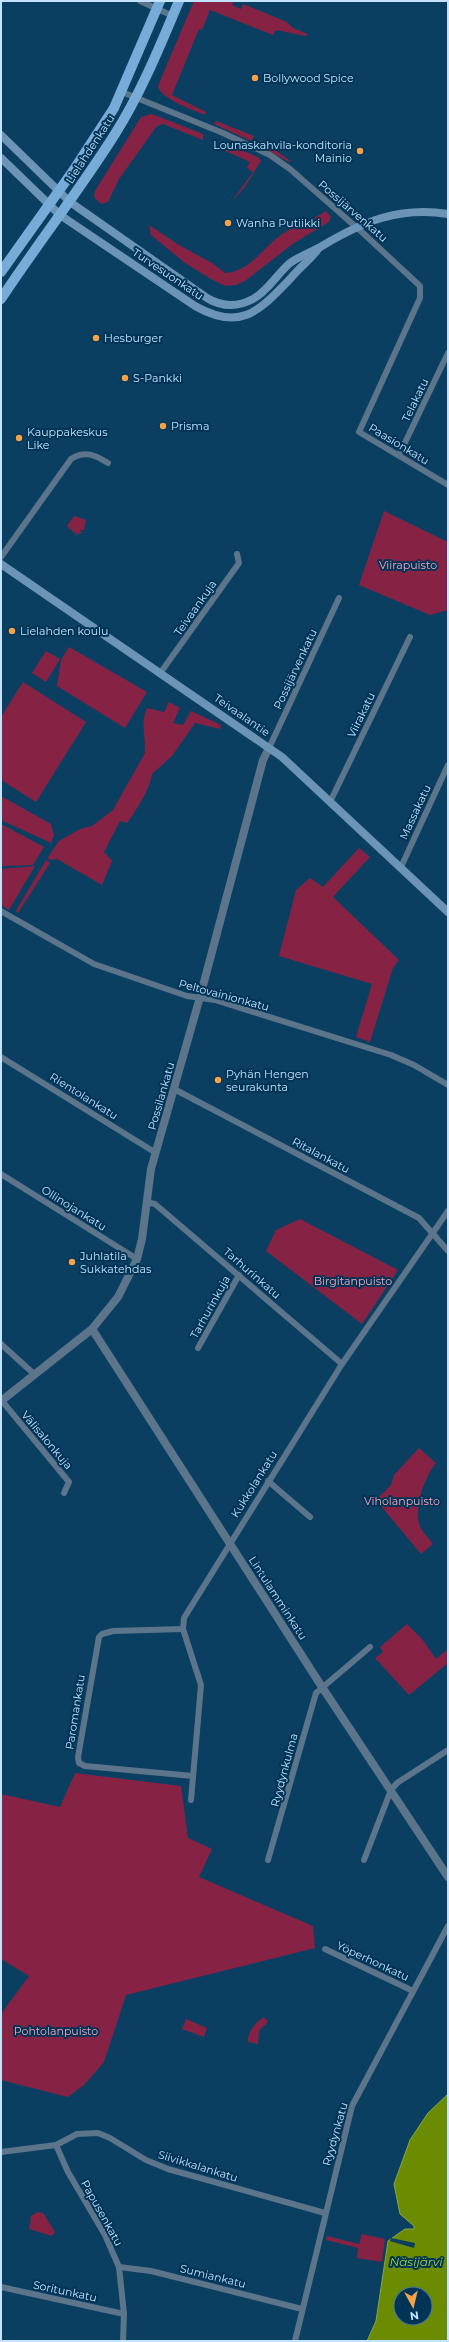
<svg xmlns="http://www.w3.org/2000/svg" width="449" height="2342" viewBox="0 0 449 2342" font-family="Montserrat,sans-serif">
	<style>
		.green { fill: #862345 }
		.water { fill: #6b8c00; stroke: #86a64c; fill-rule: evenodd }
		.pier { fill: #0b3f62 }
		.lines { fill: none; stroke-linecap: round; stroke-linejoin: round }
		.minor { stroke: #5c758b; stroke-width: 6 }
		.tertiary { stroke: #5c758b; stroke-width: 8 }
		.secondary { stroke: #6c94b6; stroke-width: 8 }
		.primary { stroke: #77acd8; stroke-width: 10 }
		.poi-dot { fill: #f6a248; stroke: #003457; stroke-width: 1.5 }
		.labels { text-anchor: middle; stroke-width: 4; stroke-linejoin: round; paint-order: stroke }
		.poi-label { font-size: 11px; fill: #c4e3fe; stroke: #003457; text-anchor: start }
		.street-label { font-size: 11px; fill: #c4e3fe; stroke: #003457 }
		.park-label { font-size: 11px; fill: #fca4b9; stroke: #003457 }
		.water-label { font-size: 12px; font-style: italic; fill: #a7d23b; stroke: #003457 }
	</style>
	<rect width="100%" height="100%" fill="#0b3f62"/>
	<g class="green">
		<path d="M 194,1 L 234,1 L 232,5 L 241,9 L 243,4 L 287,22 L 293,28 L 308,34 L 305,36 L 276,30 L 273,35 L 210,10 L 202,30 L 199,29 L 172,95 L 206,112 L 206,114 L 202,114 C 191,109 160,98 158,86 Z"/>
		<polygon points="152,114 203,134 203,140 163,124 157,126 119,179 108,202 101,204 94,197 95,191 141,117"/>
		<polygon points="216,121 254,136 251,141 214,124"/>
		<polygon points="261,140 292,162 287,161 256,144"/>
		<polygon points="224,143 258,157 261,161 244,188 232,201 253,172 247,168 250,162 221,149 221,145"/>
		<path d="M 326,211 L 331,217 L 329,222 L 294,243 L 245,281 L 236,285 L 225,286 L 211,279 L 185,263 L 151,235 L 149,225 L 179,245 L 212,263 L 225,273 C 252,272 265,243 287,231 C 300,223 314,219 326,211 Z"/>
		<polygon points="384,511 448,542 448,610 430,615 359,585"/>
		<polygon points="74,516 86,520 84,530 80,530 82,533 76,534 67,526"/>
		<polygon points="69,647 147,692 125,728 57,686 61,660"/>
		<polygon points="46,651 60,659 46,682 32,673"/>
		<polygon points="23,682 86,722 36,802 1,780 1,717"/>
		<path d="M 169,702 L 180,708 L 173,723 L 183,725 L 191,711 L 221,725 L 220,729 L 195,723 L 172,756 L 152,774 C 150,789 136,811 127,823 L 120,821 L 104,852 L 112,861 L 102,885 L 57,859 L 49,860 L 48,857 L 59,841 L 80,829 L 92,826 L 113,810 L 145,753 C 146,737 140,724 147,708 L 164,712 Z"/>
		<polygon points="1,796 51,824 54,835 51,843 1,820"/>
		<polygon points="1,824 44,847 33,865 1,866"/>
		<polygon points="359,848 370,857 333,897 399,960 393,968 370,1042 356,1037 372,984 279,956 296,890 310,878 323,887"/>
		<polygon points="46,860 50,863 18,913 16,911"/>
		<polygon points="35,866 9,910 1,905 1,869"/>
		<polygon points="300,1219 398,1270 362,1324 266,1251 276,1230"/>
		<path d="M 419,1448 L 436,1463 C 424,1478 413,1508 420,1527 C 423,1533 429,1538 433,1544 L 421,1554 L 376,1500 L 391,1485 L 394,1475 Z"/>
		<polygon points="407,1624 422,1639 436,1659 448,1649 448,1663 409,1695 375,1658 383,1652 380,1647"/>
		<polygon points="75,1773 181,1786 188,1838 212,1849 199,1877 313,1926 315,1948 126,1995 104,2062 84,2085 68,2097 1,2080 1,2014 29,1976 1,1959 1,1794 60,1807"/>
		<path d="M 264,2017 L 268,2022 L 259,2031 L 258,2044 L 248,2042 C 247,2032 256,2022 264,2017 Z"/>
		<polygon points="186,2019 207,2028 204,2037 182,2029"/>
		<polygon points="38,2212 43,2213 55,2232 52,2236 29,2229 31,2216"/>
		<polygon points="362,2234 385,2239 382,2262 357,2258 358,2248 326,2240 327,2236 359,2244"/>
	</g>
	<path class="water" d="M 448,2094 L 448,2341 L 367,2341 L 376,2321 L 388,2241 L 405,2229 L 414,2229 L 414,2226 L 400,2214 L 394,2184 L 410,2140 L 428,2113 ZM 401,2294 L 425,2294 L 425,2318 L 401,2318 Z"/>
	<polygon class="pier" points="391,2238 415,2243 414,2248 390,2241"/>
	<g class="lines">
		<g class="minor">
			<polyline points="140,1 173,16"/>
			<polyline points="122,92 223,133 270,155 290,169 364,234 420,286 420,298 359,432 448,485"/>
			<polyline points="399,455 448,353"/>
			<path d="M 1,557 L 71,459 C 85,450 95,455 108,463"/>
			<polyline points="161,672 239,563 237,554"/>
			<polyline points="269,748 339,598"/>
			<polyline points="330,802 410,637"/>
			<polyline points="401,867 448,765"/>
			<polyline points="1,911 94,964 187,996 215,1000 391,1055 414,1065 448,1085"/>
			<polyline points="1,1057 156,1153"/>
			<polyline points="174,1089 419,1218 448,1251"/>
			<polyline points="1,1174 137,1259"/>
			<polyline points="146,1202 155,1204 342,1364"/>
			<polyline points="1,1344 34,1374"/>
			<polyline points="198,1348 239,1275"/>
			<polyline points="2,1401 69,1482 64,1493"/>
			<polyline points="268,1481 310,1517"/>
			<polyline points="183,1629 113,1631 102,1634 99,1637 78,1757 79,1763 85,1766 193,1776"/>
			<polyline points="191,1800 201,1685 183,1629 184,1618 342,1364 448,1211"/>
			<polyline points="268,1860 316,1693 370,1647"/>
			<polyline points="364,1860 391,1790 397,1783 448,1750"/>
			<polyline points="325,1949 413,1991"/>
			<polyline points="56,2145 68,2172 105,2235 119,2267 124,2314 123,2341"/>
			<polyline points="1,2152 56,2145 77,2134 98,2133 110,2138 146,2160 168,2169 325,2213"/>
			<polyline points="119,2267 151,2271 302,2309"/>
			<polyline points="1,2287 124,2314"/>
			<polyline points="295,2341 352,2106 448,1926"/>
		</g>
		<g class="tertiary">
			<polyline points="92,1329 322,1687 448,1877"/>
			<polyline points="1,1401 92,1329 118,1297 137,1259 142,1239 151,1169 200,997 263,760 269,748"/>
		</g>
		<g class="secondary">
			<path d="M 1,135 L 70,202 L 207,298 C 222,307 238,307 253,299 C 268,291 277,274 290,263 C 300,256 311,252 322,246 C 362,222 399,206 448,214"/>
			<path d="M 1,158 L 60,215 L 195,306 C 241,332 259,311 290,279 C 299,268 311,259 319,248"/>
			<polyline points="1,564 282,757 448,912"/>
		</g>
		<g class="primary">
			<polyline points="1,272 73,171 114,108 160,1"/>
			<path d="M 1,299 C 38,243 79,191 115,134 C 141,93 160,46 179,1"/>
		</g>
	</g>
	<g class="poi-dot">
		<circle cx="255" cy="78" r="4"/>
		<circle cx="360" cy="151" r="4"/>
		<circle cx="228" cy="223" r="4"/>
		<circle cx="96" cy="338" r="4"/>
		<circle cx="125" cy="378" r="4"/>
		<circle cx="163" cy="426" r="4"/>
		<circle cx="19" cy="438" r="4"/>
		<circle cx="12" cy="631" r="4"/>
		<circle cx="218" cy="1080" r="4"/>
		<circle cx="72" cy="1262" r="4"/>
	</g>
	<g class="labels">
		<g class="poi-label">
			<text x="263" y="82">Bollywood Spice</text>
			<text x="352" y="149" text-anchor="end">Lounaskahvila-konditoria<tspan x="352" dy="13">Mainio</tspan></text>
			<text x="236" y="227">Wanha Putiikki</text>
			<text x="104" y="342">Hesburger</text>
			<text x="133" y="382">S-Pankki</text>
			<text x="171" y="430">Prisma</text>
			<text x="27" y="436">Kauppakeskus<tspan x="27" dy="13">Like</tspan></text>
			<text x="20" y="635">Lielahden koulu</text>
			<text x="226" y="1078">Pyhän Hengen<tspan x="226" dy="13">seurakunta</tspan></text>
			<text x="80" y="1260">Juhlatila<tspan x="80" dy="13">Sukkatehdas</tspan></text>
		</g>
		<g class="street-label">
			<text transform="translate(90 149) rotate(-57)" y="4">Lielahdenkatu</text>
			<text transform="translate(353 211) rotate(41)" y="4">Possijärvenkatu</text>
			<text transform="translate(168 274) rotate(34)" y="4">Turvesuonkatu</text>
			<text transform="translate(415 400) rotate(-64)" y="4">Telakatu</text>
			<text transform="translate(399 444) rotate(31)" y="4">Paasionkatu</text>
			<text transform="translate(195 608) rotate(-55)" y="4">Teivaankuja</text>
			<text transform="translate(295 669) rotate(-65)" y="4">Possijärvenkatu</text>
			<text transform="translate(242 715) rotate(35)" y="4">Teivaalantie</text>
			<text transform="translate(361 715) rotate(-64)" y="4">Viirakatu</text>
			<text transform="translate(415 812) rotate(-65)" y="4">Massakatu</text>
			<text transform="translate(224 995) rotate(15)" y="4">Peltovainionkatu</text>
			<text transform="translate(84 1096) rotate(32)" y="4">Rientolankatu</text>
			<text transform="translate(161 1096) rotate(-74)" y="4">Possilankatu</text>
			<text transform="translate(321 1155) rotate(28)" y="4">Ritalankatu</text>
			<text transform="translate(74 1208) rotate(32)" y="4">Ollinojankatu</text>
			<text transform="translate(252 1273) rotate(41)" y="4">Tarhurinkatu</text>
			<text transform="translate(210 1307) rotate(-61)" y="4">Tarhurinkuja</text>
			<text transform="translate(47 1440) rotate(50)" y="4">Välisalonkuja</text>
			<text transform="translate(254 1484) rotate(-58)" y="4">Kukkolankatu</text>
			<text transform="translate(278 1598) rotate(57)" y="4">Lintulamminkatu</text>
			<text transform="translate(75 1712) rotate(-81)" y="4">Paromankatu</text>
			<text transform="translate(284 1770) rotate(-75)" y="4">Ryydynkulma</text>
			<text transform="translate(373 1961) rotate(25)" y="4">Yöperhonkatu</text>
			<text transform="translate(335 2134) rotate(-74)" y="4">Ryydynkatu</text>
			<text transform="translate(198 2166) rotate(17)" y="4">Siivikkalankatu</text>
			<text transform="translate(102 2213) rotate(61)" y="4">Papusenkatu</text>
			<text transform="translate(213 2276) rotate(14)" y="4">Sumiankatu</text>
			<text transform="translate(65 2291) rotate(12)" y="4">Soritunkatu</text>
		</g>
		<g class="park-label">
			<text x="408" y="569">Viirapuisto</text>
			<text x="353" y="1285">Birgitanpuisto</text>
			<text x="402" y="1505">Viholanpuisto</text>
			<text x="56" y="2035">Pohtolanpuisto</text>
		</g>
		<g class="water-label">
			<text x="416" y="2266">Näsijärvi</text>
		</g>
	</g>
	<rect width="449" height="2342" fill="none" stroke="#c4e3fe" stroke-width="4"/>
	<g transform="translate(413 2306) rotate(172)"><circle r="19" fill="#003457" stroke="#4e7a9a"/>
	<path d="M0-3L7 15L0 10L-7 15Z" fill="#f6a248"/>
	<text y="-6" font-size="11" font-weight="bold" text-anchor="middle" fill="#c4e3fe">N</text>
	</g>
</svg>
